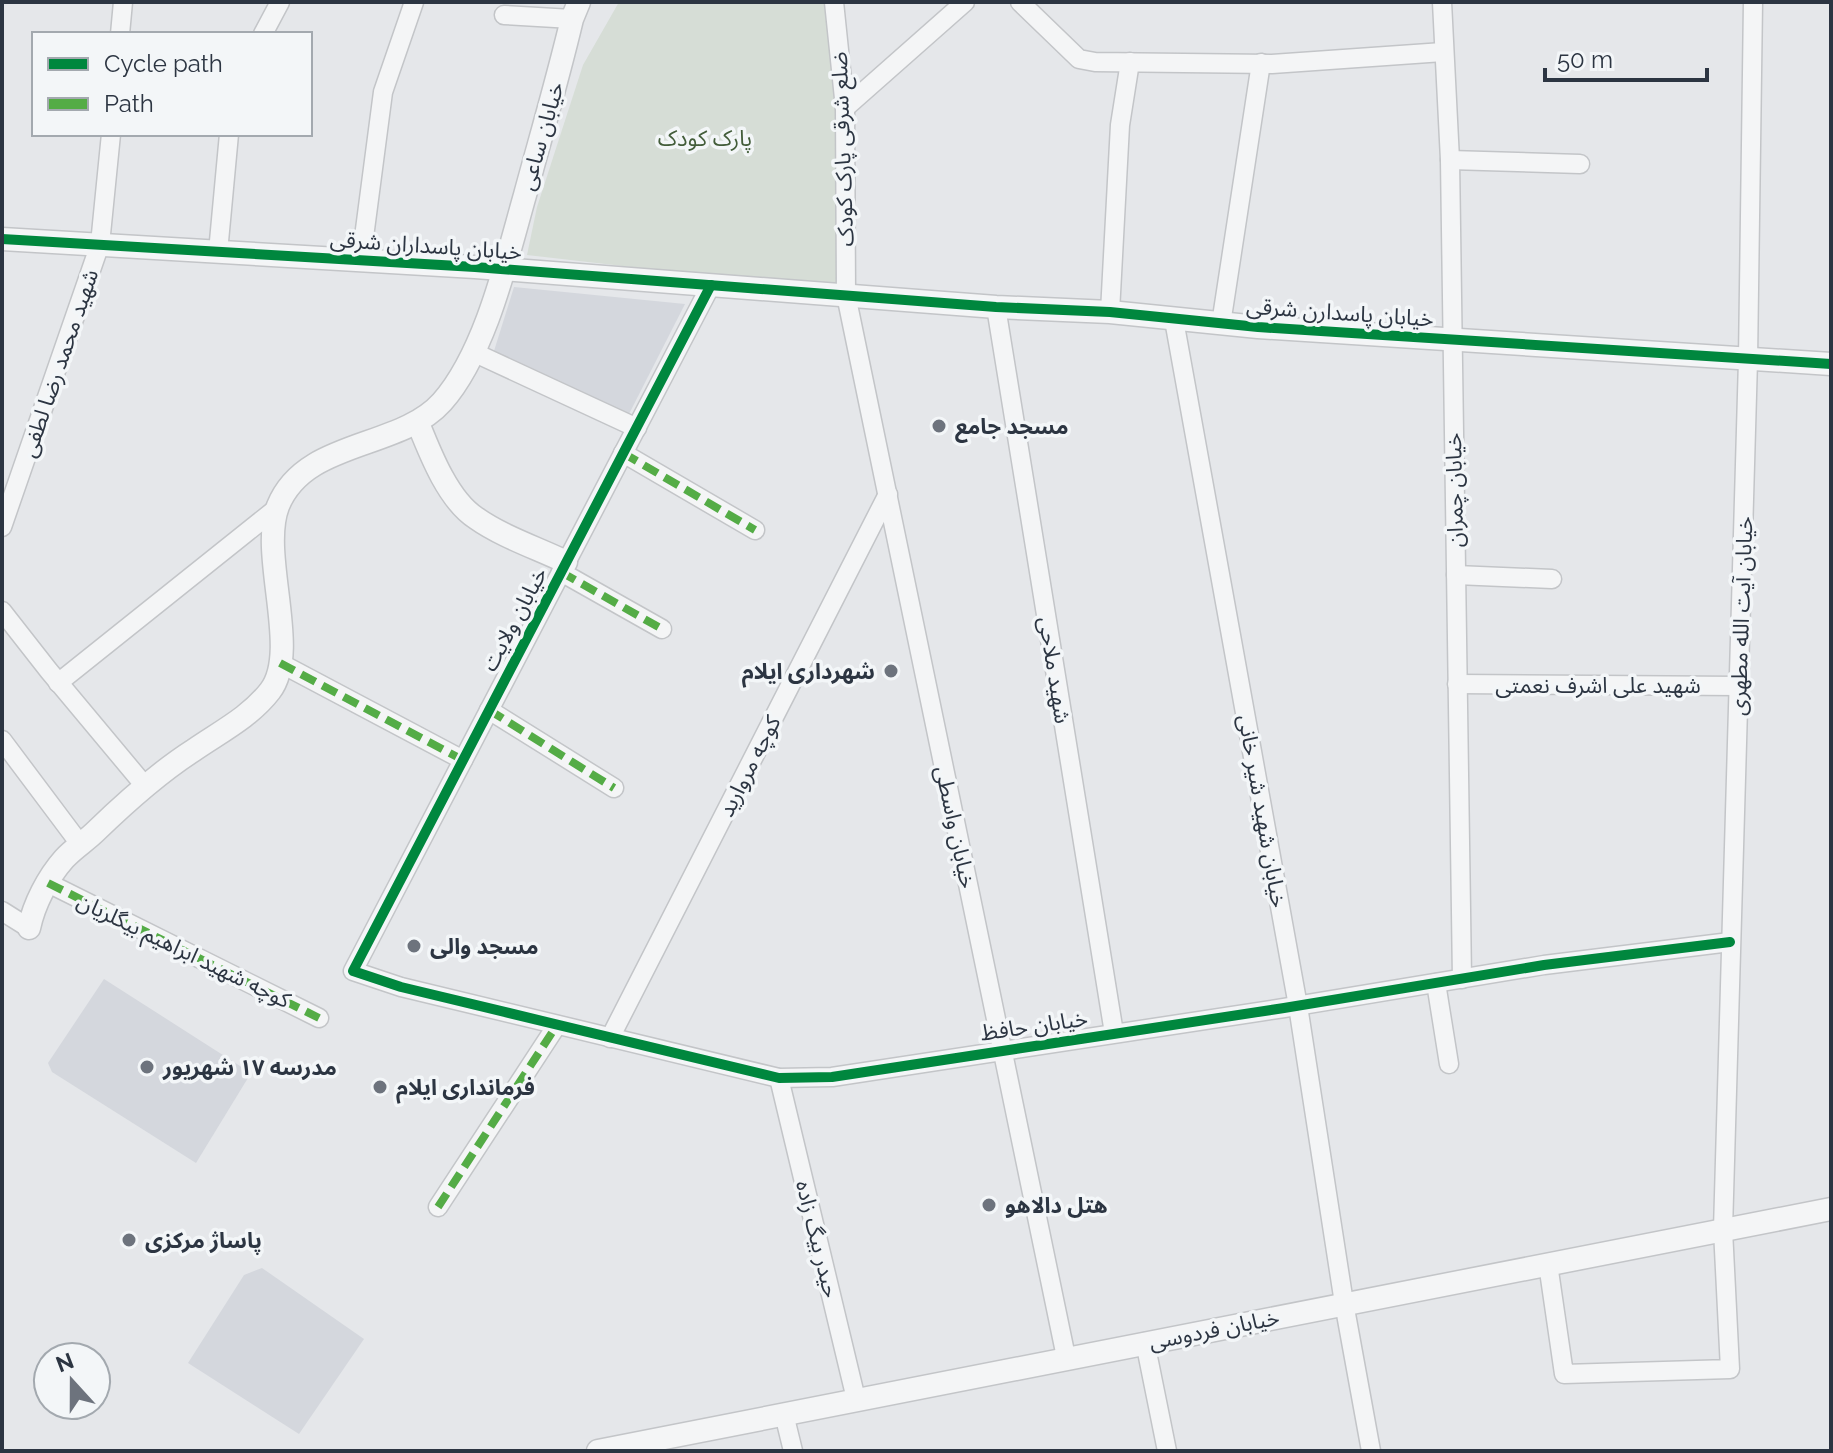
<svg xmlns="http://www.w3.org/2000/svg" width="1833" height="1453" viewBox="0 0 1833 1453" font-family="Raleway,'Noto Sans Arabic',sans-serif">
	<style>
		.built { fill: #d4d7dd }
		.green { fill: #d6ddd6 }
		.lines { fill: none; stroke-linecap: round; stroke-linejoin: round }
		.minor-casing { stroke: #c3c5c8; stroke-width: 21 }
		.tertiary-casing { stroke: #c3c5c8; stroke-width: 25 }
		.minor { stroke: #f4f5f6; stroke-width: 18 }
		.tertiary { stroke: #f4f5f6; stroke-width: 22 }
		.quiet { stroke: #54ac46; stroke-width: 8; stroke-dasharray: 16 8; stroke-linecap: butt }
		.cycleway-casing { stroke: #f3f6f8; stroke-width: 15 }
		.cycleway { stroke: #00873e; stroke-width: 10 }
		.poi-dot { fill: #6d737d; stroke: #f3f6f8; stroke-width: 3 }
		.labels { text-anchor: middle; stroke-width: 7; stroke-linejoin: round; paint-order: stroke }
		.street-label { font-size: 22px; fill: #2c3542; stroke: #f3f6f8 }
		.park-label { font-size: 22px; fill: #435d3a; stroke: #f3f6f8 }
		.poi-label { font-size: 22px; font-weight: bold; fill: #2c3542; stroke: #f3f6f8; text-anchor: start }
	</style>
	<rect width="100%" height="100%" fill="#e5e7ea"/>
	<g class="built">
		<polygon points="514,287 685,304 629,414 494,351"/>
		<polygon points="104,979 251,1073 196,1163 52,1072 48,1063"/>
		<polygon points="262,1268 364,1339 299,1434 188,1363 244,1275"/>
	</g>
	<polygon class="green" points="619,2 829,2 841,110 841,291 527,255 537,207 583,65"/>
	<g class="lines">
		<g class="minor-casing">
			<g id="minor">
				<polyline points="834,2 845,108 846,295 1066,1357"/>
				<polyline points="1020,2 1079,59 1095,62 1272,64 1443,52"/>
				<polyline points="1442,2 1450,160 1462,979"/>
				<polyline points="504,15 572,19"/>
				<polyline points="120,34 123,2"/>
				<polyline points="263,34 280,2"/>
				<polyline points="845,108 965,2"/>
				<polyline points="1450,160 1580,164"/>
				<polyline points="218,252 229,134"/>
				<polyline points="361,260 383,92 414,2"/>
				<polyline points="711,285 353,971 401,987 779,1078 832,1077 1284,1008 1544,965 1730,942"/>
				<polyline points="996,307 1114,1033"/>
				<polyline points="1110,312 1120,125 1130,62"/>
				<polyline points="1174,320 1298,1006 1344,1303 1371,1451"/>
				<polyline points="1221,324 1261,63"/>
				<polyline points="473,352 637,428"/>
				<polyline points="623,453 755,530"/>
				<polyline points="2,527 100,244 111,134"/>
				<polyline points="561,572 662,629"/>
				<polyline points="1456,575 1552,579"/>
				<polyline points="2,611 49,671 145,786"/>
				<polyline points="280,663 463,760"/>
				<polyline points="58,683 277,508"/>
				<polyline points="1457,684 1739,686"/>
				<polyline points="489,710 614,788"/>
				<polyline points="2,740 80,844"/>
				<polyline points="48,883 319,1018"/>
				<polyline points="2,911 29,928"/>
				<polyline points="1436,983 1449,1064"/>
				<polyline points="610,1038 888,494"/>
				<polyline points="779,1078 856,1399"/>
				<polyline points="438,1207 557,1025"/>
				<polyline points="1548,1264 1564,1374 1730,1369 1723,1230 1748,360 1753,2"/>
				<polyline points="1145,1342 1167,1451"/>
				<polyline points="784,1414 793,1451"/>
			</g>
		</g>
		<g class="tertiary-casing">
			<g id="tertiary">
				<polyline points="2,239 475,267 996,307 1110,312 1258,327 1831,364"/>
				<path d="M 418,423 C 430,453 448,500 476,518 C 503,537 537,548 566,562"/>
				<path d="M 29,928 C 34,904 48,877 64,859 C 74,848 86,841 96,831 C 127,801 158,773 194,750 C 220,732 250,717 270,691 C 301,651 259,555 278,506 C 305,439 399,450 442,402 C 486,352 507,258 525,195 C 541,136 558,78 572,19 L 579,2"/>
				<polyline points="598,1451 1831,1209"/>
			</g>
		</g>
		<use href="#minor" class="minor"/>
		<use href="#tertiary" class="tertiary"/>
		<g class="quiet">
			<polyline points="623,453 755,530"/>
			<polyline points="561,572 662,629"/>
			<polyline points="280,663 463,760"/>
			<polyline points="489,710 614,788"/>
			<polyline points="48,883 319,1018"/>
			<polyline points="438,1207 557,1025"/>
		</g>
		<g class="cycleway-casing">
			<g id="cycleway">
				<polyline points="2,239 475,267 996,307 1110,312 1258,327 1831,364"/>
				<polyline points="711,285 353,971 401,987 779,1078 832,1077 1284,1008 1544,965 1730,942"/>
			</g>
		</g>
		<use href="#cycleway" class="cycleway"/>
	</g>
	<g class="poi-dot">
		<circle cx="939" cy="426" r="8"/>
		<circle cx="891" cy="671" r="8"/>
		<circle cx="414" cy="946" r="8"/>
		<circle cx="147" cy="1067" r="8"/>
		<circle cx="380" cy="1087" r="8"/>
		<circle cx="989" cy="1205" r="8"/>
		<circle cx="129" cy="1240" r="8"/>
	</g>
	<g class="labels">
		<g class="street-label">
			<text transform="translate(541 136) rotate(-74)" y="8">خیابان ساعی</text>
			<text transform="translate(842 149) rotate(-92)" y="8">ضلع شرقی پارک کودک</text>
			<text transform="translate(426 245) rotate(4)" y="8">خیابان پاسداران شرقی</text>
			<text transform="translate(1340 312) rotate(4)" y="8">خیابان پاسدارن شرقی</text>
			<text transform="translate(59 363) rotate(-71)" y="8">شهید محمد رضا لطفی</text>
			<text transform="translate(1454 490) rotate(-91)" y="8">خیابان چمران</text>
			<text transform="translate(1741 616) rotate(-88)" y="8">خیابان آیت الله مطهری</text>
			<text transform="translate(514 619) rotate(-62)" y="8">خیابان ولایت</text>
			<text transform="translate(1055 670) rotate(81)" y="8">شهید ملاحی</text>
			<text x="1598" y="693">شهید علی اشرف نعمتی</text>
			<text transform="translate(749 766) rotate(-63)" y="8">کوچه مروارید</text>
			<text transform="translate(1263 811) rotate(80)" y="8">خیابان شهید شیر خانی</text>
			<text transform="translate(956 827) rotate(78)" y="8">خیابان واسطی</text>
			<text transform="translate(184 950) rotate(26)" y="8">کوچه شهید ابراهیم بیگلریان</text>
			<text transform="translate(1034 1025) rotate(-8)" y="8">خیابان حافظ</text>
			<text transform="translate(818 1239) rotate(76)" y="8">حیدر بیگ زاده</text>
			<text transform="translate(1214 1329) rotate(-11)" y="8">خیابان فردوسی</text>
		</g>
		<g class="park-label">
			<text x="705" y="146">پارک کودک</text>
		</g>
		<g class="poi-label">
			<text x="955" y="434">مسجد جامع</text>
			<text x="875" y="679" text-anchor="end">شهرداری ایلام</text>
			<text x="430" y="954">مسجد والی</text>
			<text x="163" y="1075">مدرسه ۱۷ شهریور</text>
			<text x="396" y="1095">فرمانداری ایلام</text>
			<text x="1005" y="1213">هتل دالاهو</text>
			<text x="145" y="1248">پاساژ مرکزی</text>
		</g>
	</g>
	<rect width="1833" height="1453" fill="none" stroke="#2c3542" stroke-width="8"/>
	<rect x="32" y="32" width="280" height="104" fill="#f3f6f8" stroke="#a3a9af" stroke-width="2"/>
	<rect x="48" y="58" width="40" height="12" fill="#00873e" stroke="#a3a9af" stroke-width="2"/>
	<text x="104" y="72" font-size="24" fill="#2c3542">Cycle path</text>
	<rect x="48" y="98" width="40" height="12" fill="#54ac46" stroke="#a3a9af" stroke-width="2"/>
	<text x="104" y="112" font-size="24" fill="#2c3542">Path</text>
	<g transform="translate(72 1381) rotate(339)"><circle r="38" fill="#f3f6f8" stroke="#a3a9af" stroke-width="2"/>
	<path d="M0-6L14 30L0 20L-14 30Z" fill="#6d737d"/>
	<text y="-12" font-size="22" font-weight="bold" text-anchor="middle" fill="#2c3542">N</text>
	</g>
	<path d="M1545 68v12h162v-12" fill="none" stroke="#2c3542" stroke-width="4"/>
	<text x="1557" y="68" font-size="24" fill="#2c3542" stroke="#f3f6f8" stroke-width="6" paint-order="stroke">50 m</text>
</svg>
